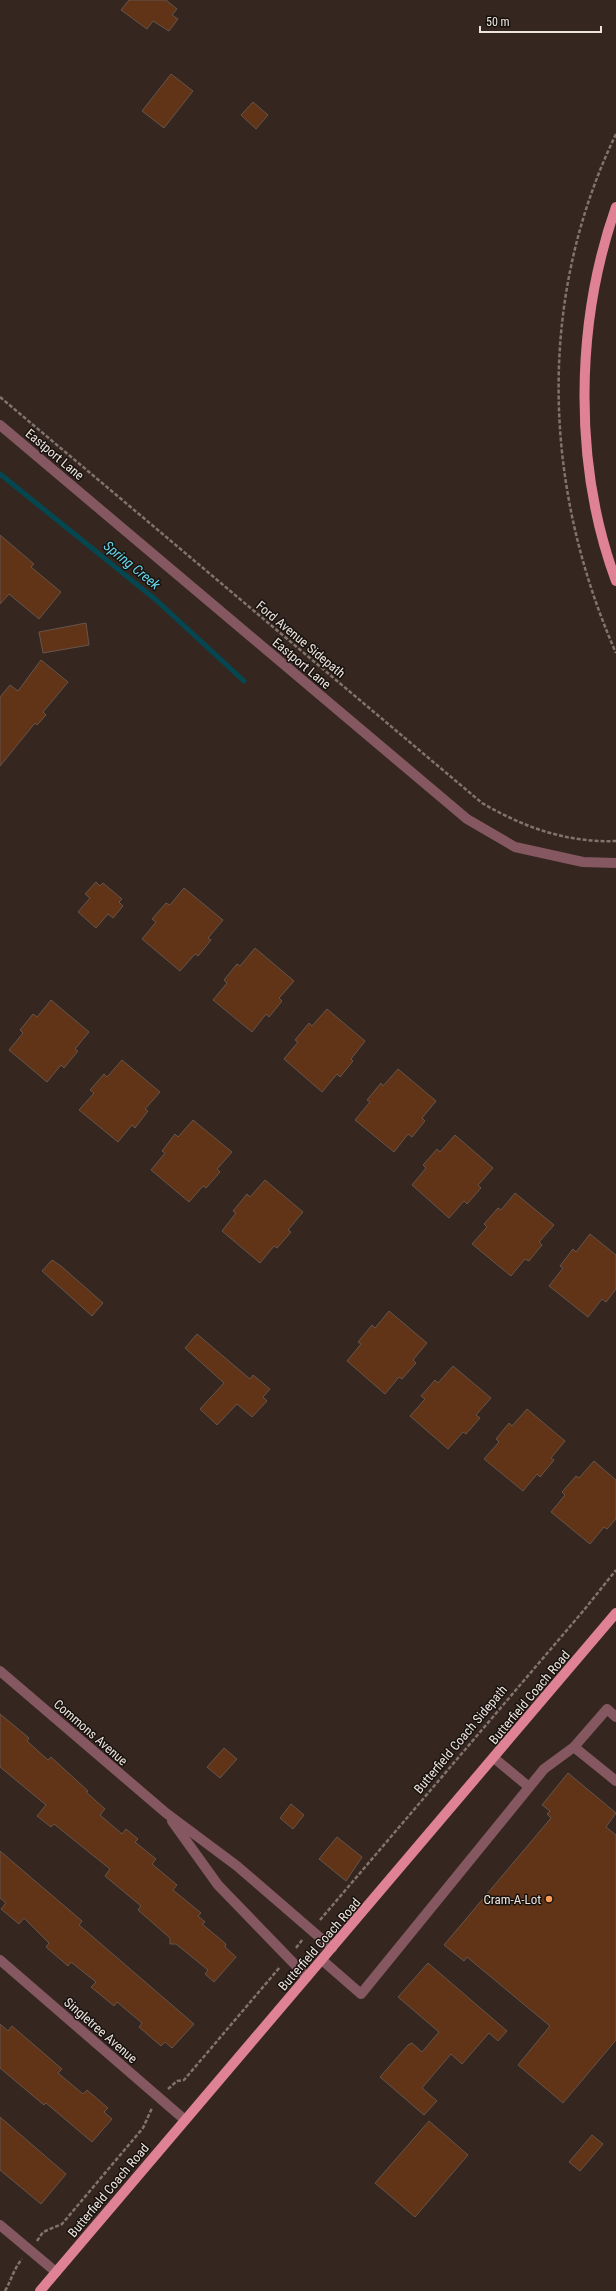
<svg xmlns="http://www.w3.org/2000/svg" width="616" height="2291" viewBox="0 0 616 2291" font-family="'Roboto Condensed',sans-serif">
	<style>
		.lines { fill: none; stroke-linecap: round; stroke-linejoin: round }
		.stream { stroke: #054751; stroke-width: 5 }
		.building { fill: #613317; stroke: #65554c }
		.path { stroke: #81746e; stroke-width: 2.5; stroke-dasharray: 4 2; stroke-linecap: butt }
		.minor { stroke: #855861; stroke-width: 10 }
		.major { stroke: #df8296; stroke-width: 10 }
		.poi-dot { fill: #fc9d54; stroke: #18120e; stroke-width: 1.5 }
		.labels { text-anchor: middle; stroke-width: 3; stroke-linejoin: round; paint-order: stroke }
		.street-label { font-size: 13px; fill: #eee4df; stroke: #18120e }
		.poi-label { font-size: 13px; fill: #eee4df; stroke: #18120e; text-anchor: end }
		.water-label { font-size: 14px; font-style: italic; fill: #64d6eb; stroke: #18120e }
	</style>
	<rect width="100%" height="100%" fill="#35271f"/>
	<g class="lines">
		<polyline class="stream" points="0,474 155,599 244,681"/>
	</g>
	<g class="building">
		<polygon points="129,0 166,0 177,9 172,15 178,19 169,31 153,21 147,29 121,10"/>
		<polygon points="171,74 193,91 164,128 142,111"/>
		<polygon points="253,102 268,115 256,129 241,115"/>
		<polygon points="0,535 34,564 31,567 61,592 39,619 9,594 0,604"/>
		<polygon points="86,623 89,645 43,653 39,632"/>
		<polygon points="41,660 68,682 43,712 46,715 37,725 35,723 0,766 0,697 10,685 18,691"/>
		<polygon points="96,882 100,886 103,883 122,899 119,902 123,906 113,918 108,914 96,928 78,912 90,898 85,894"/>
		<polygon points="184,888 223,920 208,938 211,940 198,956 195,954 180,971 142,939 156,922 152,919 166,903 170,905"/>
		<polygon points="255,948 294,981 279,998 282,1001 269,1017 266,1014 252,1032 213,1000 227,983 224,980 237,964 240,966"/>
		<polygon points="51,1000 89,1032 75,1049 78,1051 64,1068 61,1065 47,1082 9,1050 23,1033 20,1030 33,1014 37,1017"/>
		<polygon points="327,1009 365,1041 351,1059 353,1061 340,1077 337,1074 322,1092 284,1059 298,1042 295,1040 309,1023 312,1026"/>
		<polygon points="122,1060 160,1092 145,1109 148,1111 135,1128 132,1125 118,1142 79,1110 94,1093 90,1090 104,1074 107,1077"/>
		<polygon points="398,1069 436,1101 422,1118 425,1121 412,1137 408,1134 394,1152 355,1120 370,1102 367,1100 381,1083 383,1086"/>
		<polygon points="193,1120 232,1152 217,1169 220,1172 206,1188 203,1186 189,1202 151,1170 165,1153 162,1151 175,1134 178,1137"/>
		<polygon points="455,1135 493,1168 478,1185 481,1188 467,1204 464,1201 449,1218 412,1185 426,1168 423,1165 437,1149 440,1152"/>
		<polygon points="265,1180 303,1212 288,1230 291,1232 277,1248 274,1246 260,1263 222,1231 236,1213 233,1211 247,1194 250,1197"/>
		<polygon points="515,1193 554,1225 539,1242 542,1245 529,1261 525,1259 511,1276 472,1244 487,1227 484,1224 498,1208 501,1210"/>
		<polygon points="590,1234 616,1255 616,1289 606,1302 602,1299 588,1317 549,1286 563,1268 560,1266 573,1249 576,1252"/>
		<polygon points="52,1260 61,1266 103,1303 92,1316 42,1271"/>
		<polygon points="389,1311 427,1343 413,1360 416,1363 402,1379 399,1377 385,1394 347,1361 361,1344 358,1342 372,1325 375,1328"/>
		<polygon points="197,1334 250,1379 253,1375 270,1389 263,1397 267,1401 252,1417 237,1404 217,1425 200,1409 224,1383 185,1348"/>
		<polygon points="453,1366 491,1398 476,1415 480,1418 466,1434 463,1432 448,1449 410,1416 425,1399 421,1396 435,1380 438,1383"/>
		<polygon points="527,1409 565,1441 551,1458 554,1460 540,1477 537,1474 523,1491 484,1459 499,1442 496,1439 509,1423 512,1426"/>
		<polygon points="594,1461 616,1480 616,1519 607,1529 604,1527 590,1544 551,1512 565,1495 562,1492 576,1476 579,1478"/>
		<polygon points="0,1714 29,1738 27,1741 48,1760 51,1757 88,1791 86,1792 105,1809 100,1815 122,1834 126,1829 138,1839 135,1842 156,1859 152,1864 177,1885 173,1890 201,1913 198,1916 205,1922 202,1924 226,1944 225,1947 236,1957 214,1982 205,1974 208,1970 176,1944 170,1944 170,1938 138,1910 141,1906 105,1876 110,1869 54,1824 51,1827 37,1816 46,1805 0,1767"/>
		<polygon points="224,1748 237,1759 220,1778 207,1767"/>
		<polygon points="568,1773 616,1813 606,1827 616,1835 616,2040 563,2103 518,2065 550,2026 467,1957 464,1961 444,1945 551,1818 547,1814 550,1811 542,1805"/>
		<polygon points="291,1804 304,1815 293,1829 280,1818"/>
		<polygon points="337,1837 362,1857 346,1881 319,1859"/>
		<polygon points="0,1851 82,1921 79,1925 194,2024 172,2048 165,2042 161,2046 139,2027 142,2023 117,2002 114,2006 91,1987 96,1982 71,1962 68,1966 46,1947 49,1943 24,1918 19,1924 1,1909 6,1903 0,1898"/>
		<polygon points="428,1963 507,2031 498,2041 489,2033 462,2064 451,2054 422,2088 437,2101 424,2115 380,2077 408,2045 412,2043 422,2052 439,2032 398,1997"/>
		<polygon points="0,2024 8,2031 12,2026 62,2069 58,2073 83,2094 87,2090 108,2108 104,2112 112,2119 92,2142 46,2103 44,2105 0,2068"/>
		<polygon points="0,2117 66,2174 41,2204 0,2170"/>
		<polygon points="429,2121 468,2155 415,2217 375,2183"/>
		<polygon points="592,2135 603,2144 580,2171 569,2162"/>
	</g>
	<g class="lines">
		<g class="path">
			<path d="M 616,134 C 536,300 543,487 616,653"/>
			<path d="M 0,397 L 482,803 C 523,827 567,843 616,841"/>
			<polyline points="320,1920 584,1610 616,1570"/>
			<polyline points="296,1948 303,1939"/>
			<polyline points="168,2089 177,2081 184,2080 280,1967"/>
			<polyline points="37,2241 43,2232 62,2224 143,2128 152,2108"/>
			<path d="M 5,2291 C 12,2279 13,2270 22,2259"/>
		</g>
		<g class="minor">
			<polyline points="0,425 467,819 515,847 583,862 616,863"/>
			<polyline points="0,1671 166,1813 237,1866 332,1948"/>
			<polyline points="616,1717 607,1709 574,1747 616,1781"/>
			<polyline points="494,1758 529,1787"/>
			<polyline points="172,1821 218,1885 307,1977"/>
			<polyline points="0,1960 185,2120"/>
			<polyline points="322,1960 361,1994 544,1769 574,1747"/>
			<polyline points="0,2225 56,2272"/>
		</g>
		<g class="major">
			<path d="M 616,207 C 575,323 573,465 616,581"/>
			<polyline points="40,2291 616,1613"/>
		</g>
	</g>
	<circle class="poi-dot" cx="549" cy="1899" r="4"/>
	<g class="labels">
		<g class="street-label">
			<text transform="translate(55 454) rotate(40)" y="5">Eastport Lane</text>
			<text transform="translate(301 639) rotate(40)" y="5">Ford Avenue Sidepath</text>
			<text transform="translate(302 663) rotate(40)" y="5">Eastport Lane</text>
			<text transform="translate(529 1697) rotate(-50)" y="5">Butterfield Coach Road</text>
			<text transform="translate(91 1732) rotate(41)" y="5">Commons Avenue</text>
			<text transform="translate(460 1739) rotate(-50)" y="5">Butterfield Coach Sidepath</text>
			<text transform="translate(319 1944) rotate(-49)" y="5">Butterfield Coach Road</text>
			<text transform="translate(101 2030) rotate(41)" y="5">Singletree Avenue</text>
			<text transform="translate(108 2190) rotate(-50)" y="5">Butterfield Coach Road</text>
		</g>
		<g class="poi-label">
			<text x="541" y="1904">Cram-A-Lot</text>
		</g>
		<g class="water-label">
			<text transform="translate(132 565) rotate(39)" y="5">Spring Creek</text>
		</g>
	</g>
	<path d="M480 26v6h121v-6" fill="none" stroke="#eee4df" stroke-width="2"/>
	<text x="486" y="26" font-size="12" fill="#eee4df" stroke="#18120e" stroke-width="3" paint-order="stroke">50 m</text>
</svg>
